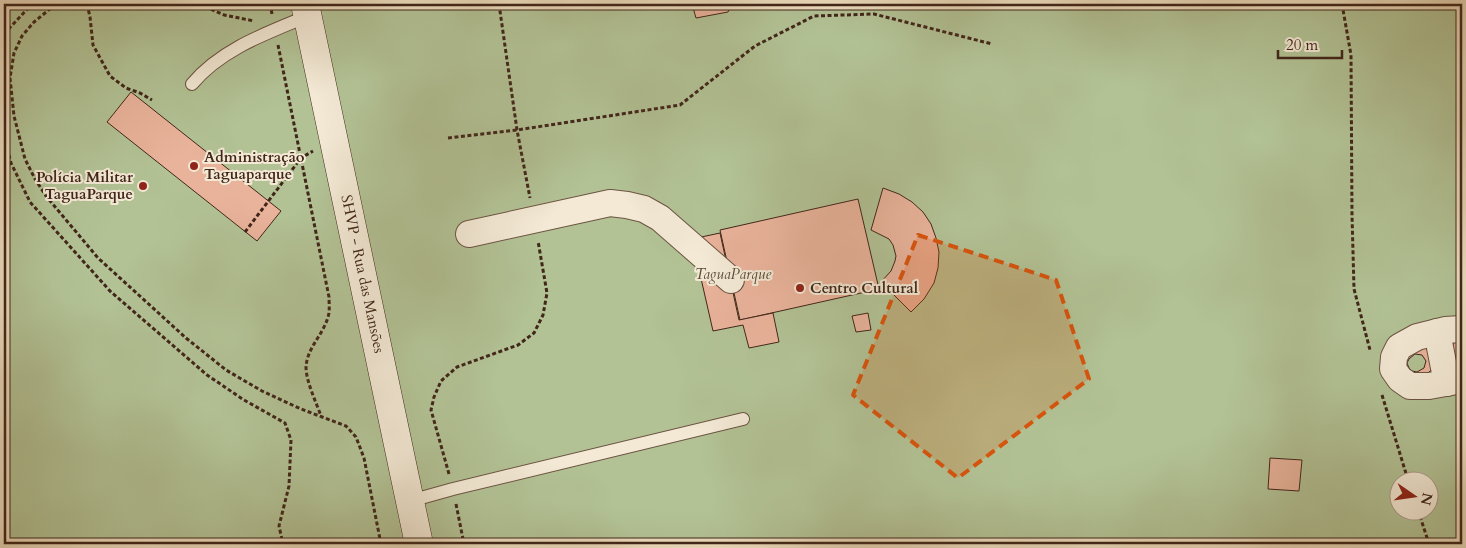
<svg xmlns="http://www.w3.org/2000/svg" width="1466" height="548" viewBox="0 0 1466 548" font-family="Cardo,serif">
	<style>
		.green { fill: #b2c295; stroke: #7a7458; fill-rule: evenodd }
		.building { fill: #e9b39b; stroke: #41261a; fill-rule: evenodd }
		.lines { fill: none; stroke-linecap: round; stroke-linejoin: round }
		.lane-casing { stroke: #6c5443; stroke-width: 14 }
		.street-casing { stroke: #6c5443; stroke-width: 28 }
		.secondary-casing { stroke: #41261a; stroke-width: 29 }
		.path { stroke: #41261a; stroke-width: 3; stroke-dasharray: 4 2.5; stroke-linecap: butt }
		.lane { stroke: #f3e9d5; stroke-width: 12 }
		.street { stroke: #f3e9d5; stroke-width: 26 }
		.secondary { stroke: #f3e9d5; stroke-width: 28 }
		.marked { fill: #d7540d; fill-opacity: 0.2; stroke: #d7540d; stroke-width: 4; stroke-dasharray: 10 6; stroke-linejoin: round }
		.poi-dot { fill: #8f2418; stroke: #f3e9d5; stroke-width: 2 }
		.labels { text-anchor: middle; stroke-width: 4; stroke-linejoin: round; paint-order: stroke }
		.poi-label { font-size: 15px; font-weight: bold; fill: #41261a; stroke: #f3e9d5; text-anchor: start }
		.street-label { font-size: 15px; fill: #41261a; stroke: #f3e9d5 }
		.park-label { font-size: 15px; font-style: italic; fill: #5d4d39; stroke: #f3e9d5 }
	</style>
	<rect width="100%" height="100%" fill="#ecddbe"/>
	<filter id="stains"><feTurbulence type="fractalNoise" baseFrequency=".004" numOctaves="4"/><feColorMatrix values="0 0 0 0 .2 0 0 0 0 .09 0 0 0 0 .02 0 0 0 .5 -.17"/></filter>
	<radialGradient id="worn" r=".72"><stop offset=".6" stop-color="#630" stop-opacity="0"/><stop offset="1" stop-color="#630" stop-opacity=".3"/></radialGradient>
	<path class="green" d="M 4,4 L 1462,4 L 1462,544 L 4,544 ZM 1398,480 L 1428,480 L 1428,510 L 1398,510 Z"/>
	<g class="building">
		<polygon points="692,4 764,4 744,8 740,6 730,8 728,12 696,18"/>
		<polygon points="131,92 281,211 257,241 107,122"/>
		<polygon points="883,188 899,194 912,202 923,212 931,224 936,238 939,252 938,268 934,283 924,299 911,312 881,282 891,271 895,261 896,256 893,245 889,239 871,230"/>
		<polygon points="858,199 879,289 740,320 720,230"/>
		<polygon points="720,233 739,320 773,313 779,342 749,348 743,325 713,331 692,239"/>
		<polygon points="868,313 871,330 856,332 852,316"/>
		<polygon points="1462,336 1462,344 1458,350 1458,353 1459,357 1462,360 1462,368 1454,362 1453,344 1457,339"/>
		<path d="M 1425,348 L 1428,350 L 1432,369 L 1427,374 L 1412,378 L 1401,356 ZM 1415,354 L 1422,355 L 1426,361 L 1424,368 L 1417,372 L 1412,371 L 1409,368 L 1407,363 L 1409,359 Z"/>
		<polygon points="1270,458 1302,460 1299,491 1268,489"/>
	</g>
	<g class="lines">
		<g class="lane-casing">
			<g id="lane">
				<path d="M 192,84 C 221,49 267,33 308,16"/>
				<polyline points="410,501 453,489 743,419"/>
			</g>
		</g>
		<g class="street-casing">
			<g id="street">
				<polyline points="469,234 610,203 627,205 644,209 660,218 731,280"/>
				<polyline points="1462,329 1445,330 1417,337 1399,347 1394,357 1393,369 1400,379 1410,386 1429,386 1462,380"/>
				<polyline points="1437,332 1447,383"/>
			</g>
		</g>
		<g class="secondary-casing">
			<polyline id="secondary" points="305,4 419,544"/>
		</g>
		<g class="path">
			<polyline points="56,4 34,22 22,36 14,53 10,78 14,116 25,159 35,179 46,196 98,258 186,338 226,370 262,391 301,409 346,426 356,437 364,458 381,544"/>
			<polyline points="87,4 90,17 93,45 110,76 126,88 140,93 152,100"/>
			<polyline points="199,4 224,15 254,21"/>
			<polyline points="270,4 272,14"/>
			<polyline points="499,4 517,130 530,198"/>
			<polyline points="1342,4 1351,55 1352,215 1354,289 1370,350"/>
			<polyline points="4,34 32,4"/>
			<path d="M 278,45 L 329,297 C 329,304 330,311 328,317 C 323,335 307,348 306,367 C 306,381 316,402 321,416"/>
			<polyline points="4,136 11,163 30,202 110,291 207,375 244,400 285,423 291,440 289,486 279,526 283,544"/>
			<polyline points="448,138 517,130 680,105 755,46 814,16 874,14 992,44"/>
			<polyline points="245,232 301,158 313,151"/>
			<polyline points="1382,395 1408,480"/>
			<polyline points="449,474 431,410 434,397 441,381 457,367 518,345 534,333 543,315 547,293 538,241"/>
			<polyline points="456,504 464,544"/>
			<polyline points="1418,510 1429,544"/>
		</g>
		<use href="#lane" class="lane"/>
		<use href="#street" class="street"/>
		<use href="#secondary" class="secondary"/>
	</g>
	<path class="marked" d="M 918,235 L 1056,280 L 1089,379 L 958,478 L 853,395 Z"/>
	<g class="poi-dot">
		<circle cx="194" cy="166" r="5"/>
		<circle cx="143" cy="186" r="5"/>
		<circle cx="800" cy="288" r="5"/>
	</g>
	<g class="labels">
		<g class="poi-label">
			<text x="204" y="162">Administração<tspan x="204" dy="17">Taguaparque</tspan></text>
			<text x="133" y="182" text-anchor="end">Polícia Militar<tspan x="133" dy="17">TaguaParque</tspan></text>
			<text x="810" y="293">Centro Cultural</text>
		</g>
		<g class="street-label">
			<text transform="translate(363 274) rotate(78)" y="5">SHVP - Rua das Mansões</text>
		</g>
		<g class="park-label">
			<text x="733" y="279">TaguaParque</text>
		</g>
	</g>
	<rect width="1466" height="548" fill="none" stroke="#ecddbe" stroke-width="20"/>
	<rect x="5" y="5" width="1456" height="538" fill="none" stroke="#41261a" stroke-width="2.5"/>
	<rect x="10" y="10" width="1446" height="528" fill="none" stroke="#41261a"/>
	<g transform="translate(1414 496) rotate(103)"><circle r="24" fill="#f3e9d5" stroke="#ac9b8a"/>
	<path d="M0-4L9 19L0 12L-9 19Z" fill="#8f2418"/>
	<text y="-8" font-size="14" font-weight="bold" text-anchor="middle" fill="#41261a">N</text>
	</g>
	<path d="M1278 50v8h64v-8" fill="none" stroke="#41261a" stroke-width="2.5"/>
	<text x="1286" y="50" font-size="15" fill="#41261a" stroke="#f3e9d5" stroke-width="4" paint-order="stroke">20 m</text>
	<rect width="100%" height="100%" filter="url(#stains)"/>
	<rect width="100%" height="100%" fill="url(#worn)"/>
</svg>
